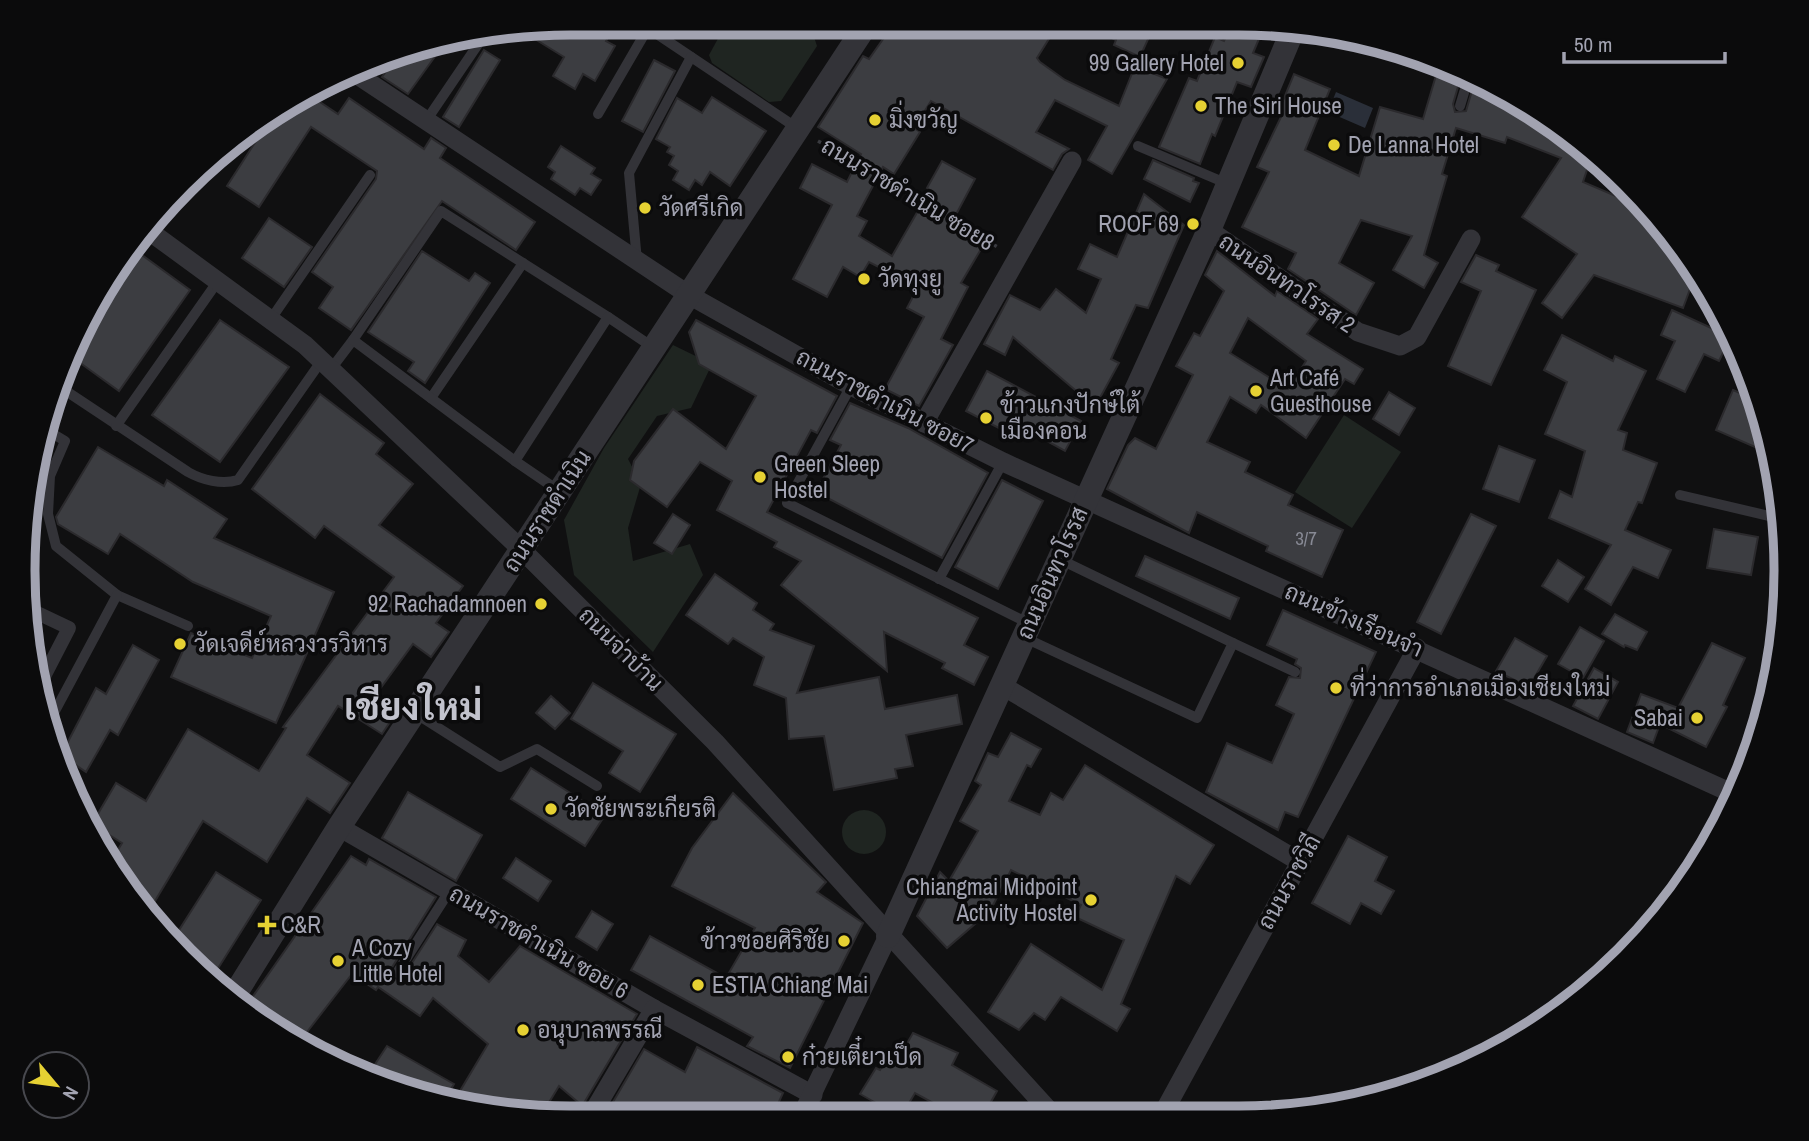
<svg xmlns="http://www.w3.org/2000/svg" width="1809" height="1141" viewBox="0 0 1809 1141" font-family="'Archivo Narrow',Sarabun,sans-serif">
	<style>
		.green { fill: #1f2521 }
		.water { fill: #2a2f39 }
		.building { fill: #3c3d41; stroke: #2b2a2d; stroke-width: 2; fill-rule: evenodd }
		.lines { fill: none; stroke-linecap: round; stroke-linejoin: round }
		.path { stroke: #393a3f; stroke-width: 3.5; stroke-dasharray: 3.5 5; stroke-linecap: butt }
		.service { stroke: #333338; stroke-width: 10 }
		.pedestrian { stroke: #333338; stroke-width: 14 }
		.minor { stroke: #333338; stroke-width: 19 }
		.tertiary { stroke: #333338; stroke-width: 24 }
		.poi-dot { fill: #e6d133; stroke: #0b0b0c; stroke-width: 2.5 }
		.labels { text-anchor: middle; stroke-width: 7; stroke-linejoin: round; paint-order: stroke }
		.number-label { font-size: 19px; fill: #888a95 }
		.poi-label { font-size: 23px; fill: #a2a3b1; stroke: #0b0b0c; text-anchor: start }
		.street-label { font-size: 23px; fill: #a2a3b1; stroke: #0b0b0c }
		.town-label { font-size: 37px; font-weight: bold; fill: #c2c3cd; stroke: #0b0b0c }
		.rim { fill: none; stroke: #a2a3b1; stroke-width: 9 }
	</style>
	<rect width="100%" height="100%" fill="#101011"/>
	<g class="green">
		<polygon points="726,24 774,24 813,34 817,46 781,101 769,102 712,63 709,55"/>
		<polygon points="673,345 712,364 691,408 657,416 628,459 641,484 628,528 633,561 690,544 703,575 653,652 574,575 564,520 604,448"/>
		<polygon points="1344,415 1401,452 1352,528 1295,492"/>
		<circle cx="864" cy="832" r="22"/>
	</g>
	<polygon class="water" points="1336,92 1373,108 1365,128 1328,112"/>
	<g class="building">
		<polygon points="570,23 616,23 606,41 615,46 595,81 583,74 575,89 553,76 564,57 522,31"/>
		<polygon points="893,25 1057,26 1037,58 1040,62 1065,80 1119,106 1135,66 1167,79 1112,174 1088,160 1107,126 1055,100 1036,132 1069,149 1062,154 1053,170 931,101 914,128 920,132 894,174 883,167 857,216 867,221 859,236 892,256 930,190 927,188 942,161 975,179 951,224 984,244 961,283 968,287 941,339 953,345 919,406 885,389 924,317 907,308 918,287 869,262 860,277 843,267 827,297 793,279 832,205 800,188 812,164 847,182 861,154 818,127 863,56 869,59"/>
		<polygon points="1087,26 1154,26 1140,57 1114,45 1116,40"/>
		<polygon points="1230,27 1264,27 1253,53 1264,57 1251,87 1237,82 1215,136 1212,134 1200,164 1159,147 1189,78 1197,81 1215,37 1224,41"/>
		<polygon points="444,44 408,94 382,77 401,51"/>
		<polygon points="484,50 500,60 459,127 443,117"/>
		<polygon points="654,60 675,71 643,132 622,121"/>
		<polygon points="1440,62 1462,73 1453,104 1455,112 1466,111 1475,80 1572,136 1592,155 1583,182 1618,197 1624,184 1651,210 1696,273 1683,308 1594,275 1562,318 1542,303 1577,254 1522,217 1561,158 1507,137 1505,143 1456,128 1442,174 1447,176 1424,255 1438,263 1424,288 1393,270 1412,236 1361,220 1339,263 1374,283 1356,315 1288,269 1296,253 1242,227 1269,172 1257,167 1281,117 1277,115 1294,74 1330,89 1305,150 1359,176 1380,107 1423,119"/>
		<polygon points="308,94 338,114 349,98 424,149 431,138 446,148 440,158 535,222 516,250 442,201 351,330 319,308 333,287 312,272 376,179 377,171 311,127 259,207 227,186 276,110"/>
		<polygon points="712,97 766,131 730,186 710,172 702,185 695,180 689,190 673,180 678,171 669,165 674,156 667,152 670,147 656,139 677,98 702,113"/>
		<polygon points="561,146 595,168 591,174 601,180 591,195 580,188 575,195 551,179 555,172 548,167"/>
		<polygon points="1153,160 1194,178 1193,181 1199,183 1190,202 1144,179"/>
		<polygon points="1144,194 1184,225 1148,308 1136,305 1111,359 1119,363 1095,407 1013,337 1005,355 984,344 1010,295 1040,310 1056,289 1086,313 1101,279 1078,269 1090,244 1117,257"/>
		<polygon points="269,218 312,247 284,287 242,258"/>
		<polygon points="131,247 190,290 119,391 72,357"/>
		<polygon points="422,251 469,281 475,273 490,283 425,383 408,371 414,362 368,332"/>
		<path d="M 1217,251 L 1275,296 L 1277,291 L 1318,319 L 1307,334 L 1363,369 L 1354,384 L 1345,379 L 1306,438 L 1261,405 L 1256,413 L 1230,397 L 1207,442 L 1250,462 L 1245,472 L 1293,495 L 1288,505 L 1343,530 L 1322,577 L 1266,551 L 1268,546 L 1197,512 L 1189,533 L 1107,489 L 1128,445 L 1135,438 L 1156,449 L 1193,375 L 1176,366 L 1194,333 L 1200,336 L 1224,291 L 1205,275 ZM 1248,318 L 1306,361 L 1288,389 L 1230,353 Z"/>
		<polygon points="1476,255 1499,265 1496,271 1536,290 1491,385 1448,366 1481,291 1461,282"/>
		<polygon points="1672,310 1731,337 1719,361 1704,354 1685,392 1657,379 1675,341 1661,335"/>
		<polygon points="220,320 289,367 220,462 152,415"/>
		<polygon points="696,320 837,396 817,433 811,430 767,512 978,618 964,645 988,657 974,685 942,668 945,663 884,632 887,671 781,585 801,561 774,547 777,542 717,510 732,481 700,462 667,507 630,480 634,461 673,409 726,449 756,396 699,364 689,332"/>
		<polygon points="1562,335 1613,361 1615,356 1646,371 1618,430 1627,433 1623,450 1657,463 1642,503 1638,502 1625,530 1671,550 1658,578 1633,567 1611,605 1585,589 1611,545 1549,518 1560,491 1572,497 1585,451 1545,434 1567,382 1544,370"/>
		<polygon points="987,371 1081,421 1065,451 1025,429 1020,439 966,411"/>
		<polygon points="1733,390 1759,401 1754,414 1763,418 1771,454 1716,430"/>
		<polygon points="1389,392 1415,408 1399,435 1373,419"/>
		<polygon points="320,394 384,443 376,454 413,484 379,525 463,586 436,623 449,632 431,657 413,644 369,704 392,719 382,734 338,706 307,755 350,783 330,813 307,798 267,862 203,821 149,911 115,874 110,863 122,843 92,824 116,783 146,801 188,729 259,771 286,728 283,727 394,577 324,526 315,538 252,489"/>
		<polygon points="850,403 908,428 988,473 942,558 816,492 841,445 830,440"/>
		<polygon points="1499,446 1535,460 1519,502 1483,489"/>
		<polygon points="98,447 164,486 167,480 227,519 214,538 334,592 276,723 171,677 191,633 252,658 271,616 193,582 120,534 108,554 58,524 56,517"/>
		<polygon points="1002,480 1043,501 998,589 955,567"/>
		<polygon points="673,514 690,525 672,554 654,543"/>
		<polygon points="1471,514 1496,526 1441,634 1417,622"/>
		<polygon points="1714,529 1758,537 1751,575 1707,568"/>
		<polygon points="1145,556 1239,598 1230,619 1136,576"/>
		<polygon points="1558,560 1584,577 1568,602 1542,586"/>
		<polygon points="715,574 757,603 753,610 774,624 770,630 814,646 797,693 879,677 885,709 957,695 962,724 906,735 913,766 895,769 897,778 834,790 824,736 789,739 786,698 754,685 764,657 733,638 728,644 686,615"/>
		<polygon points="1283,610 1376,652 1298,817 1285,812 1278,830 1206,792 1227,743 1272,763 1294,714 1276,705 1289,677 1300,678 1301,668 1295,664 1297,659 1267,645"/>
		<polygon points="1615,614 1647,632 1637,650 1625,645 1624,647 1602,634"/>
		<polygon points="1580,627 1604,641 1583,678 1558,664"/>
		<polygon points="1515,638 1547,656 1529,687 1496,671"/>
		<polygon points="1712,643 1745,658 1723,705 1727,707 1706,747 1660,724 1653,743 1627,732 1641,694 1678,708"/>
		<polygon points="133,645 159,660 118,735 110,730 86,772 61,755 96,688 106,694"/>
		<polygon points="1594,668 1618,682 1598,719 1573,706"/>
		<polygon points="593,683 676,734 640,792 609,773 623,751 571,719"/>
		<polygon points="551,696 570,713 555,729 536,713"/>
		<polygon points="1011,733 1041,749 1031,767 1027,765 1009,801 1040,815 1051,793 1063,800 1085,765 1214,845 1190,884 1176,876 1121,1004 1130,1009 1117,1031 1061,997 1045,1020 1034,1013 1019,1030 988,1012 1031,944 1102,990 1124,940 1075,917 1081,905 1011,870 990,911 947,948 917,916 940,872 949,881 978,831 960,821 981,785 975,781 988,753 998,757"/>
		<polygon points="531,768 605,815 585,846 511,799"/>
		<polygon points="408,792 482,835 456,881 382,838"/>
		<polygon points="733,793 826,882 817,892 863,923 790,1068 747,1046 753,1037 631,970 650,936 726,978 755,928 672,886 692,848"/>
		<polygon points="1348,836 1387,857 1375,881 1394,891 1381,914 1361,903 1350,924 1312,903"/>
		<polygon points="351,856 366,865 369,859 436,897 391,969 394,980 403,977 437,924 466,940 458,956 489,982 520,946 637,1014 584,1103 579,1103 559,1086 542,1114 499,1114 475,1107 457,1096 488,1044 433,998 420,1016 378,987 376,990 352,974 300,1041 244,1009"/>
		<polygon points="516,858 551,881 538,901 503,878"/>
		<polygon points="216,872 261,900 212,978 174,938"/>
		<polygon points="592,911 613,924 597,950 576,937"/>
		<polygon points="913,1033 958,1053 952,1065 997,1091 983,1116 957,1116 915,1093 902,1115 869,1115 876,1103 860,1094 876,1068 880,1070 894,1047 902,1052"/>
		<polygon points="387,1046 454,1084 445,1099 366,1078"/>
		<polygon points="697,1047 783,1093 773,1115 606,1114 644,1049 685,1072"/>
	</g>
	<g class="lines">
		<g class="path">
			<polyline points="818,141 1001,249"/>
			<polyline points="79,794 84,797"/>
		</g>
		<g class="service">
			<polyline points="650,23 648,28 797,128"/>
			<polyline points="1460,106 1469,76"/>
			<polyline points="598,114 648,28"/>
			<polyline points="426,121 483,37"/>
			<polyline points="1138,146 1228,184"/>
			<polyline points="637,261 629,173 691,57"/>
			<polyline points="271,319 370,175"/>
			<polyline points="331,369 353,340"/>
			<path d="M 57,385 L 188,472 C 202,480 222,485 238,480 L 322,360"/>
			<polyline points="851,386 787,503 1028,623"/>
			<polyline points="431,398 523,263"/>
			<polyline points="116,426 218,281"/>
			<polyline points="45,429 65,441 50,476 48,514 56,546 117,595 188,626"/>
			<polyline points="515,461 353,340 441,211 608,317"/>
			<polyline points="559,491 515,461 608,317 654,348"/>
			<polyline points="1680,495 1782,519"/>
			<polyline points="939,579 1003,462"/>
			<polyline points="1023,637 1197,718 1233,643 1059,559"/>
			<polyline points="1233,643 1295,672"/>
			<polyline points="415,713 500,767 537,749 597,786"/>
			<polyline points="47,726 117,595"/>
			<polyline points="397,973 450,890"/>
		</g>
		<polyline class="pedestrian" points="31,610 69,628 39,686"/>
		<g class="minor">
			<polyline points="353,72 689,295 851,386 1003,462 1736,795"/>
			<polyline points="145,228 305,345 522,550 715,742 1054,1116"/>
			<polyline points="1209,230 1358,332 1400,346 1417,337 1471,239"/>
			<polyline points="924,423 1072,161"/>
			<polyline points="1001,685 1300,862"/>
			<polyline points="1767,715 1769,702"/>
			<polyline points="339,827 654,1009 813,1095"/>
			<polyline points="592,1114 654,1009"/>
			<polyline points="802,1115 888,936"/>
			<polyline points="1161,1117 1417,648"/>
		</g>
		<g class="tertiary">
			<polyline points="888,936 1209,230 1294,27"/>
			<polyline points="232,999 339,827 866,25"/>
		</g>
	</g>
	<g class="poi-dot">
		<circle cx="1238" cy="63" r="7"/>
		<circle cx="1201" cy="106" r="7"/>
		<circle cx="875" cy="120" r="7"/>
		<circle cx="1334" cy="145" r="7"/>
		<circle cx="645" cy="208" r="7"/>
		<circle cx="1193" cy="224" r="7"/>
		<circle cx="864" cy="279" r="7"/>
		<circle cx="1256" cy="391" r="7"/>
		<circle cx="986" cy="418" r="7"/>
		<circle cx="760" cy="477" r="7"/>
		<circle cx="541" cy="604" r="7"/>
		<circle cx="180" cy="644" r="7"/>
		<circle cx="1336" cy="688" r="7"/>
		<circle cx="1697" cy="718" r="7"/>
		<circle cx="551" cy="809" r="7"/>
		<circle cx="1091" cy="900" r="7"/>
		<path d="M263.5 914.5h7v7h7v7h-7v7h-7v-7h-7v-7h7z"/>
		<circle cx="844" cy="941" r="7"/>
		<circle cx="338" cy="961" r="7"/>
		<circle cx="698" cy="985" r="7"/>
		<circle cx="523" cy="1030" r="7"/>
		<circle cx="788" cy="1057" r="7"/>
	</g>
	<g class="labels">
		<g class="number-label">
			<text x="1306" y="545">3/7</text>
		</g>
		<g class="poi-label">
			<text x="1224" y="71" text-anchor="end">99 Gallery Hotel</text>
			<text x="1215" y="114">The Siri House</text>
			<text x="889" y="128">มิ่งขวัญ</text>
			<text x="1348" y="153">De Lanna Hotel</text>
			<text x="659" y="216">วัดศรีเกิด</text>
			<text x="1179" y="232" text-anchor="end">ROOF 69</text>
			<text x="878" y="287">วัดทุงยู</text>
			<text x="1270" y="386">Art Café<tspan x="1270" dy="26">Guesthouse</tspan></text>
			<text x="1000" y="413">ข้าวแกงปักษ์ใต้<tspan x="1000" dy="26">เมืองคอน</tspan></text>
			<text x="774" y="472">Green Sleep<tspan x="774" dy="26">Hostel</tspan></text>
			<text x="527" y="612" text-anchor="end">92 Rachadamnoen</text>
			<text x="194" y="652">วัดเจดีย์หลวงวรวิหาร</text>
			<text x="1350" y="696">ที่ว่าการอำเภอเมืองเชียงใหม่</text>
			<text x="1683" y="726" text-anchor="end">Sabai</text>
			<text x="565" y="817">วัดชัยพระเกียรติ</text>
			<text x="1077" y="895" text-anchor="end">Chiangmai Midpoint<tspan x="1077" dy="26">Activity Hostel</tspan></text>
			<text x="281" y="933">C&amp;R</text>
			<text x="830" y="949" text-anchor="end">ข้าวซอยศิริชัย</text>
			<text x="352" y="956">A Cozy<tspan x="352" dy="26">Little Hotel</tspan></text>
			<text x="712" y="993">ESTIA Chiang Mai</text>
			<text x="537" y="1038">อนุบาลพรรณี</text>
			<text x="802" y="1065">ก๋วยเตี๋ยวเป็ด</text>
		</g>
		<g class="street-label">
			<text transform="translate(908 194) rotate(31)" y="8">ถนนราชดำเนิน ซอย8</text>
			<text transform="translate(1287 283) rotate(34)" y="8">ถนนอินทวโรรส 2</text>
			<text transform="translate(885 401) rotate(28)" y="8">ถนนราชดำเนิน ซอย7</text>
			<text transform="translate(547 511) rotate(-57)" y="8">ถนนราชดำเนิน</text>
			<text transform="translate(1052 573) rotate(-66)" y="8">ถนนอินทวโรรส</text>
			<text transform="translate(1354 620) rotate(24)" y="8">ถนนข้างเรือนจำ</text>
			<text transform="translate(621 649) rotate(45)" y="8">ถนนจ่าบ้าน</text>
			<text transform="translate(1289 882) rotate(-61)" y="8">ถนนราชวิถี</text>
			<text transform="translate(539 942) rotate(30)" y="8">ถนนราชดำเนิน ซอย 6</text>
		</g>
		<g class="town-label">
			<text x="413" y="720">เชียงใหม่</text>
		</g>
	</g>
	<path d="M0 0H1809V1141H0ZM570 35H1239A535 535 0 0 1 1774 570V571A535 535 0 0 1 1239 1106H570A535 535 0 0 1 35 571V570A535 535 0 0 1 570 35Z" fill="#0b0b0c" fill-rule="evenodd"/>
	<path class="rim" d="M570 35H1239A535 535 0 0 1 1774 570V571A535 535 0 0 1 1239 1106H570A535 535 0 0 1 35 571V570A535 535 0 0 1 570 35Z"/>
	<g transform="translate(56 1085) rotate(119)"><circle r="33" fill="#0b0b0c" stroke="#47484e" stroke-width="2"/>
	<path d="M0-5L12 26L0 18L-12 26Z" fill="#e6d133"/>
	<text y="-10" font-size="19" font-weight="bold" text-anchor="middle" fill="#a2a3b1">N</text>
	</g>
	<path d="M1564 52v10h161v-10" fill="none" stroke="#a2a3b1" stroke-width="3.5"/>
	<text x="1574" y="52" font-size="21" fill="#a2a3b1" stroke="#0b0b0c" stroke-width="5" paint-order="stroke">50 m</text>
</svg>
